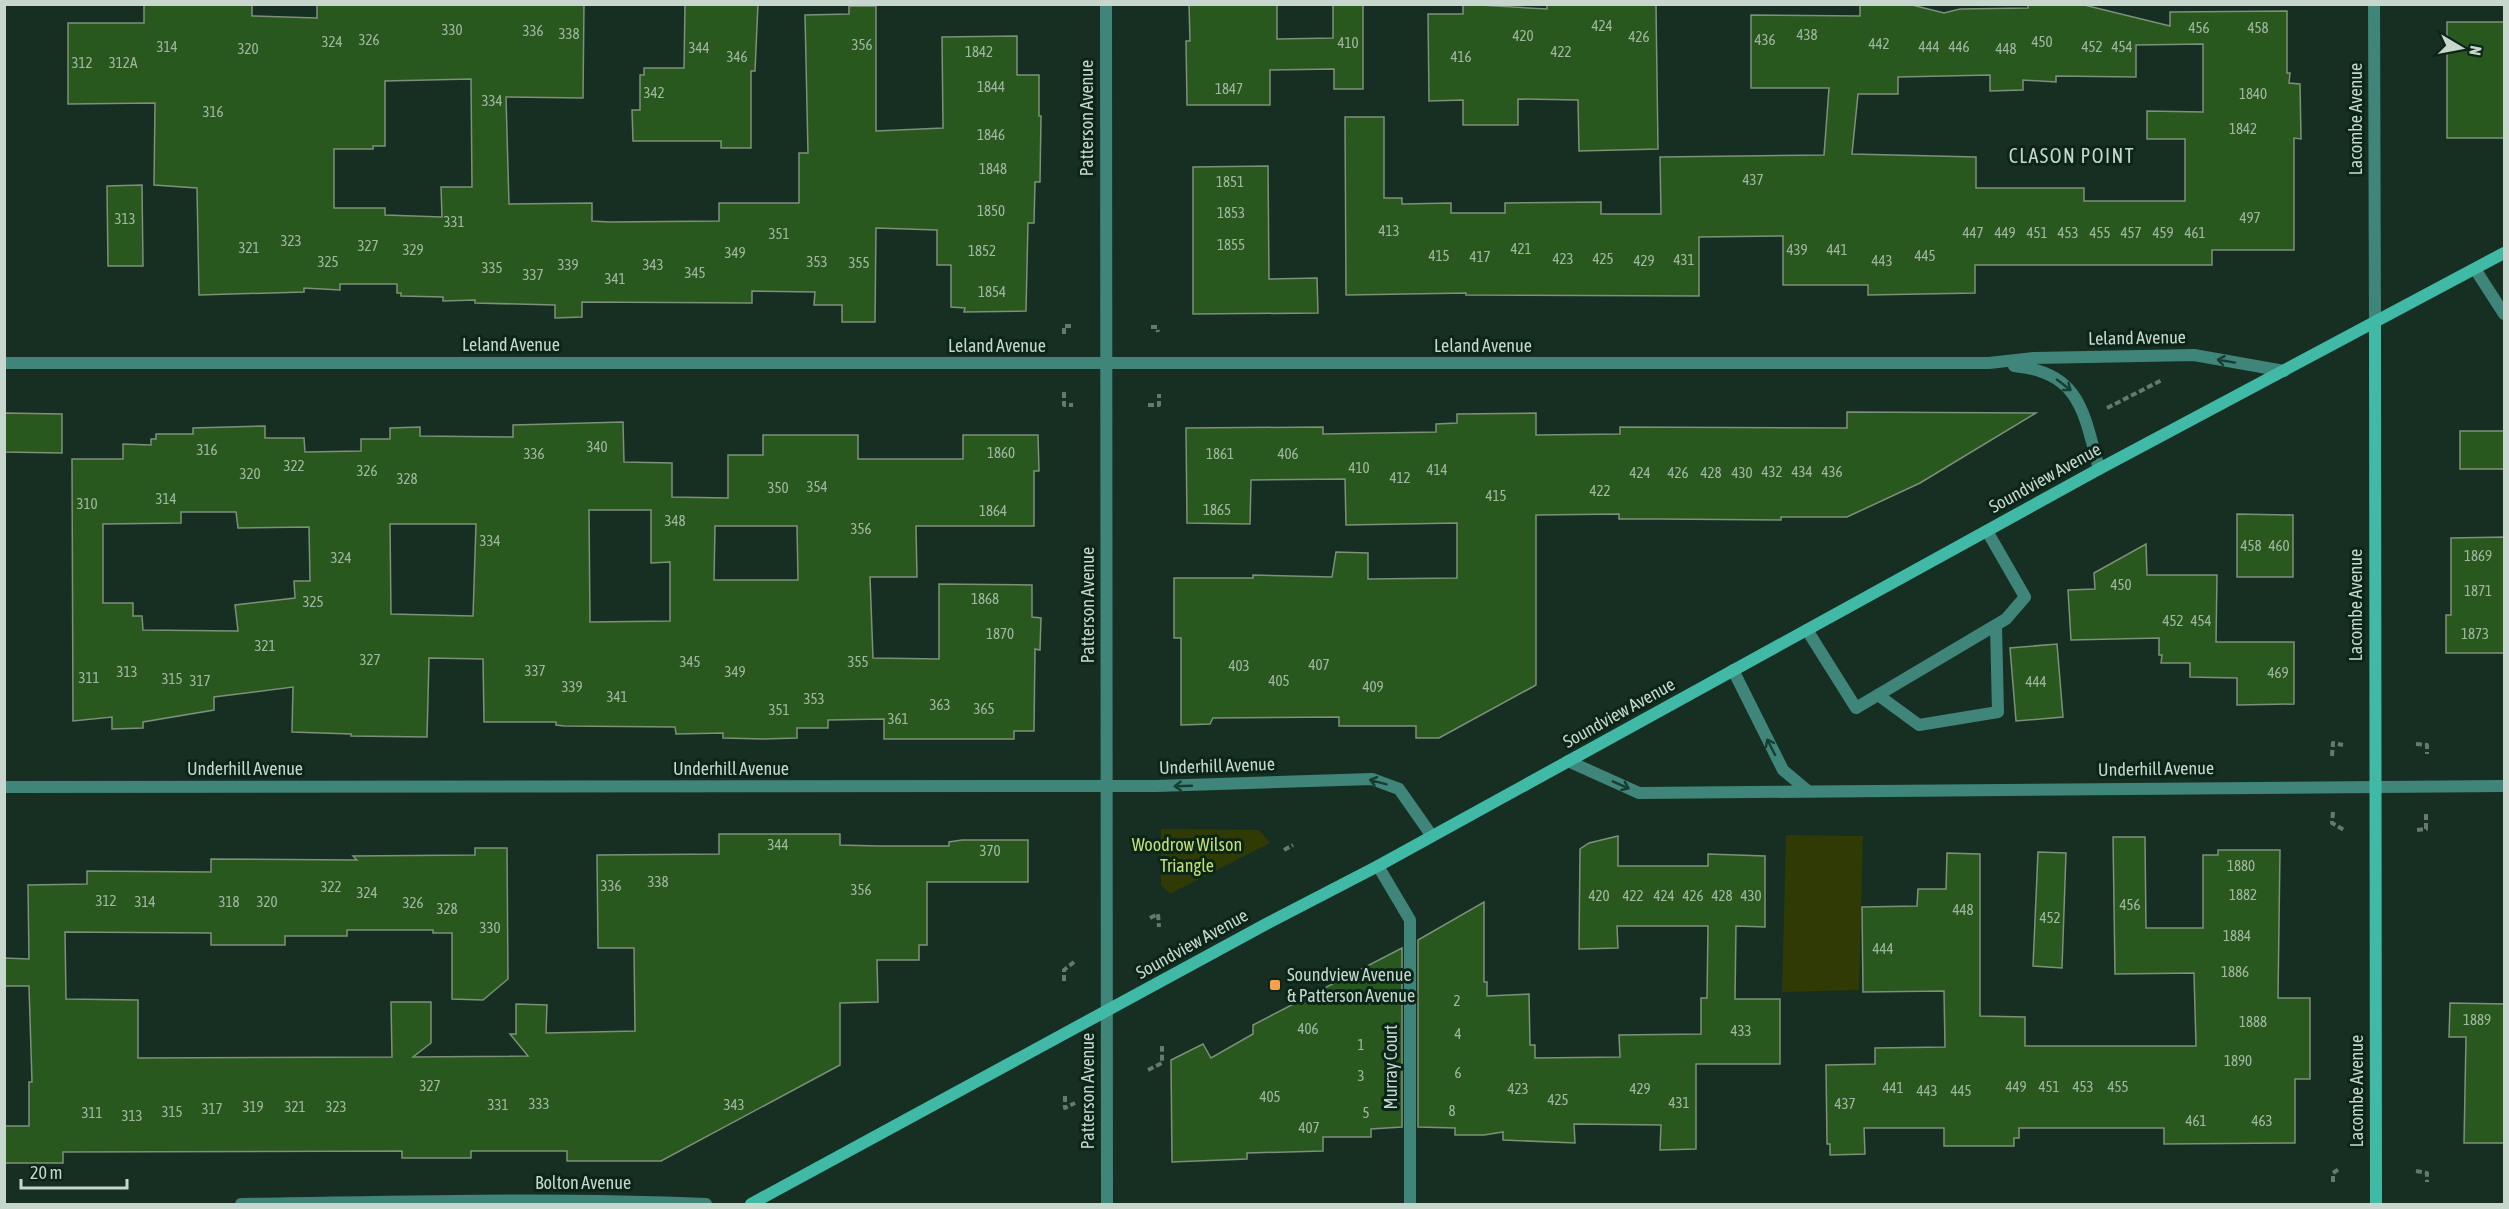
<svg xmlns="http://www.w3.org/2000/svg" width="2509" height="1209" viewBox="0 0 2509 1209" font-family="'Asap Condensed',sans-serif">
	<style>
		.green { fill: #303a04 }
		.building { fill: #29581e; stroke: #7d9079; stroke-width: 1.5; fill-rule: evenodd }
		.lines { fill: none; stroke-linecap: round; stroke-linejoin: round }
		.path { stroke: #657a6e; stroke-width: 4; stroke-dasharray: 6 3; stroke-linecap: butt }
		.service { stroke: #408579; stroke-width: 12 }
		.minor { stroke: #408579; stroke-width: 12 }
		.secondary { stroke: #40baa6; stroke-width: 12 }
		.oneway { stroke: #183d31 }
		.poi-dot { fill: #fa9f4e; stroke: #0b2519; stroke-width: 2 }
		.labels { text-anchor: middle; stroke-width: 6; stroke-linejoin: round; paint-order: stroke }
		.number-label { font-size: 15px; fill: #a0b7a2 }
		.street-label { font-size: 18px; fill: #c8d7ce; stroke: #0b2519 }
		.park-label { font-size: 18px; fill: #c7df77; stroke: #0b2519 }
		.poi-label { font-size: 18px; fill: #c8d7ce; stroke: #0b2519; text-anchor: start }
		.neighbourhood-label { font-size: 20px; letter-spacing: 1.5px; fill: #c8d7ce; stroke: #0b2519 }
	</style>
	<rect width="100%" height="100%" fill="#162f22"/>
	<g class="green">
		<polygon points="1161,829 1259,830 1270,843 1170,894 1161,885"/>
		<polygon points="1786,835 1863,836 1859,990 1782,992"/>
	</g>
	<g class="building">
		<path d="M 144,4 L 252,4 L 252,16 L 317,18 L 317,4 L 584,4 L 583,98 L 506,97 L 509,204 L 592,203 L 592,221 L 609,222 L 719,221 L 719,203 L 799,203 L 799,153 L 808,153 L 805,15 L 849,14 L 849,6 L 876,6 L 876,131 L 943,128 L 942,37 L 1017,36 L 1017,75 L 1039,75 L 1039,116 L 1041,116 L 1040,182 L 1035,182 L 1034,223 L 1028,223 L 1026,311 L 964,312 L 965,308 L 951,307 L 951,265 L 937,265 L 937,230 L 876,228 L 875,322 L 842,322 L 842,305 L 814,305 L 815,292 L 752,291 L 752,303 L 582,302 L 582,317 L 555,318 L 555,305 L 475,303 L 475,300 L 443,301 L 443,297 L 401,296 L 401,293 L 397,293 L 397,284 L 340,284 L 340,290 L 304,288 L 304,292 L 199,295 L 197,188 L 154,185 L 155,103 L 68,104 L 68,23 L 144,23 ZM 471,79 L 472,187 L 441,187 L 442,217 L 385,215 L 385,208 L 334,208 L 334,149 L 373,149 L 373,146 L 385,146 L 385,81 Z"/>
		<polygon points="685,4 758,4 755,71 751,71 751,148 721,148 721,141 633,141 632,110 640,110 640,75 644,75 644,68 684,68"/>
		<polygon points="1189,4 1277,4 1277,39 1333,38 1333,4 1363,4 1363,89 1334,89 1334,69 1270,70 1270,105 1187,105 1186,41 1190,41"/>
		<polygon points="1463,4 1547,9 1547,4 1656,5 1658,149 1579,151 1578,100 1518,99 1518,125 1463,125 1463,100 1429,101 1428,14 1463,14"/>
		<path d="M 1860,4 L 1908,4 L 1944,13 L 1960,9 L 2028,8 L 2028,4 L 2080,4 L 2170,26 L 2170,12 L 2287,11 L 2287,73 L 2290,73 L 2289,83 L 2300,84 L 2301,139 L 2294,138 L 2294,250 L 2212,250 L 2212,265 L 1975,265 L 1975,293 L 1868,295 L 1868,285 L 1783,285 L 1783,236 L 1699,237 L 1699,296 L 1466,295 L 1466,293 L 1346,295 L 1345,117 L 1384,117 L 1384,198 L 1402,198 L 1402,204 L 1451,203 L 1451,213 L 1505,213 L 1505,203 L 1601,202 L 1601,214 L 1661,214 L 1660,157 L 1824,155 L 1829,88 L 1751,88 L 1751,15 L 1860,16 ZM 2203,44 L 2203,112 L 2147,111 L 2147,139 L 2185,139 L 2185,201 L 2084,201 L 2084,188 L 1976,188 L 1976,157 L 1852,154 L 1858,94 L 1898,94 L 1898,77 L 1990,75 L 1990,91 L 2023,90 L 2023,80 L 2056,82 L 2056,76 L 2136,77 L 2136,45 Z"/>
		<rect x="2447" y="22" width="58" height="116"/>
		<polygon points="1268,166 1269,279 1317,278 1318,313 1193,314 1193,167"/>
		<polygon points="142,185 143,266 108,266 107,186"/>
		<polygon points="1847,412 2036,413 1920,483 1847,517 1781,517 1781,520 1660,519 1619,519 1619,514 1536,515 1536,685 1439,738 1416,738 1416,726 1339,726 1339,717 1213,718 1210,724 1181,725 1181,638 1174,638 1174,578 1253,578 1253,575 1332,577 1336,552 1368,553 1368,579 1457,578 1457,523 1346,525 1345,479 1251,480 1250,524 1187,523 1186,428 1323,427 1323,434 1436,432 1436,424 1457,423 1457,414 1536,413 1536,435 1620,434 1620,427 1847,428"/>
		<polygon points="4,413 62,414 62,453 4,452"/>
		<path d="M 623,422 L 624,462 L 672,463 L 672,497 L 728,498 L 728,455 L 763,455 L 763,435 L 858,435 L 858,459 L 963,459 L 963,435 L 1038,435 L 1039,471 L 1034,471 L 1034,526 L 916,526 L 917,577 L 870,577 L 873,658 L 939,659 L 939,584 L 1032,585 L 1032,617 L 1041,618 L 1040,650 L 1035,649 L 1034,731 L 1014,731 L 1014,739 L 884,739 L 884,719 L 828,720 L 828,728 L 797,728 L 797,738 L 764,739 L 723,738 L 723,733 L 676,734 L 675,727 L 564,726 L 556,725 L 556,722 L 484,722 L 483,659 L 429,658 L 427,737 L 351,736 L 351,734 L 292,732 L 293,687 L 214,697 L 214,710 L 143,722 L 143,728 L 112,729 L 112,717 L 73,721 L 72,459 L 123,459 L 123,444 L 151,445 L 151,439 L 156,439 L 156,434 L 193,434 L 193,428 L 265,426 L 265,438 L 304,438 L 305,452 L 361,451 L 361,439 L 390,439 L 390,428 L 420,427 L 420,436 L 513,437 L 513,425 ZM 589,510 L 651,510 L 651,563 L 670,562 L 670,621 L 590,622 ZM 181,512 L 236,512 L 238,528 L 309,527 L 310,581 L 294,581 L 295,598 L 235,605 L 238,631 L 143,630 L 142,616 L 133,616 L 133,603 L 103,603 L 103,524 L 181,523 ZM 390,524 L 476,524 L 473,616 L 391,614 ZM 715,526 L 797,526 L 798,580 L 714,580 Z"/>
		<rect x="2460" y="431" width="45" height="38"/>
		<polygon points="2237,514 2293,515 2293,577 2237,577"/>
		<polygon points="2505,537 2505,653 2446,653 2446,615 2451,615 2451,538"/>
		<polygon points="2146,544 2147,575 2217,575 2216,642 2294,642 2294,704 2237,705 2237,678 2190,677 2190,663 2161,663 2162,655 2159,655 2159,638 2071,640 2068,590 2095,589 2094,573"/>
		<polygon points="2057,644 2063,717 2016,721 2010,648"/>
		<polygon points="719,834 840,834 840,845 878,846 949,846 949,842 962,840 1028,840 1028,882 927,882 927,945 919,945 919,960 877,960 878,1002 840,1003 840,1065 661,1161 567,1161 567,1151 471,1151 471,1158 402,1158 402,1151 63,1152 63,1163 4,1163 4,1126 29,1126 29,1082 32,1082 29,986 4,986 4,958 29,959 28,885 87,884 87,871 211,872 211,859 357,860 353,856 475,855 475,848 507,848 508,979 483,1000 452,999 452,933 433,933 433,930 347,930 347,936 285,936 285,945 211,945 211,933 65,932 66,999 138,1000 138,1058 392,1057 391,1002 431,1002 431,1043 413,1057 528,1056 510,1034 516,1034 516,1004 547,1005 546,1033 635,1031 634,948 598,948 597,855 719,854"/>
		<polygon points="1618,836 1618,866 1708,866 1708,854 1765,856 1765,927 1736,926 1735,999 1780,999 1780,1064 1696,1064 1696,1149 1660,1150 1661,1125 1574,1124 1575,1143 1503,1140 1503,1132 1484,1135 1455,1135 1455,1128 1418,1127 1418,940 1484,902 1484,982 1487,982 1487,996 1529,994 1530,1045 1535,1045 1535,1058 1620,1057 1619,1035 1701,1034 1701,998 1707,998 1708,926 1617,926 1618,948 1579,949 1580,849 1589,843"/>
		<polygon points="2113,837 2145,837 2146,928 2203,928 2203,855 2218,855 2218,850 2280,850 2278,998 2310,998 2310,1079 2295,1079 2295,1143 2164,1144 2164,1128 2019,1128 2019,1138 2014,1138 2014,1146 1944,1146 1944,1128 1864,1128 1865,1154 1830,1155 1830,1144 1827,1144 1826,1065 1875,1064 1875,1048 1945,1047 1944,991 1863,992 1862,907 1917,906 1918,889 1946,889 1947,853 1980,854 1980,1016 2025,1017 2025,1046 2196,1046 2194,973 2115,974"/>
		<polygon points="2038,852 2066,853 2062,968 2033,966"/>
		<polygon points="1402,948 1402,1127 1371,1129 1371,1137 1323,1137 1323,1151 1247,1153 1247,1159 1172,1162 1171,1060 1203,1044 1211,1058 1253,1034 1253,1025"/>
		<polygon points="2450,1003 2505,1004 2505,1143 2464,1143 2466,1037 2449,1037"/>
	</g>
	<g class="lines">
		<g class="path">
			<polyline points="1151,327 1157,327 1158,332"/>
			<polyline points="1064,334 1064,326 1072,326"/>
			<polyline points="1064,392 1064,405 1073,405"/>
			<polyline points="1148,405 1159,405 1159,394"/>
			<polyline points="2107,408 2162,380"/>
			<polyline points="2416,744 2427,745 2427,754"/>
			<polyline points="2332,756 2333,743 2343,745"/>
			<polyline points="2333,812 2332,823 2344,830"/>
			<polyline points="2417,830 2426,829 2426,812"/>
			<polyline points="1284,850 1293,845"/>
			<polyline points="1150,918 1158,914 1159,927"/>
			<polyline points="1064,981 1064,970 1074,962"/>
			<polyline points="1148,1070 1162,1063 1162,1046"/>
			<polyline points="1065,1096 1065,1108 1075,1103"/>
			<polyline points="2416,1171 2427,1173 2427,1182"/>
			<polyline points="2333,1182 2333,1173 2339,1169"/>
		</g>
		<g class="service">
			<polyline points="1807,630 1856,708 2006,619 2025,597 1987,531"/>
			<polyline points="1878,695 1919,725 1998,712 1996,626"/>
			<polyline points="1378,866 1410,920 1410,1204"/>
		</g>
		<g class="minor">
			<polyline points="1106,4 1107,1204"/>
			<polyline points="2374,4 2375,323"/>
			<polyline points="2475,269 2504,314"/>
			<polyline points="4,363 1989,363 2034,358 2194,355 2284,371"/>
			<path d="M 2014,366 C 2081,372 2084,414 2099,469"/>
			<polyline points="1733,670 1783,770 1808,791"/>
			<polyline points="1568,761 1639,793 2504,786"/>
			<polyline points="4,787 1156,786 1372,779 1399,789 1432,836"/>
			<path d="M 241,1204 C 396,1202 551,1197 706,1204"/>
		</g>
		<g class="secondary">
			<polyline points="2375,323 2376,1204"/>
			<polyline points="751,1204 1268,923 1378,866 2099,469 2504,253"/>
		</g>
	</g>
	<defs><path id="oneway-shaft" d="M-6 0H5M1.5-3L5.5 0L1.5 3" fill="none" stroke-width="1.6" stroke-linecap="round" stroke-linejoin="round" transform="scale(1.5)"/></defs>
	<g class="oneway">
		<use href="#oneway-shaft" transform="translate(2226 361) rotate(-170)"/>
		<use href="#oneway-shaft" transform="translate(2064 385) rotate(38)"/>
		<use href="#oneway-shaft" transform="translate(1771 747) rotate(-117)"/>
		<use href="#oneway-shaft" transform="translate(1378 782) rotate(-165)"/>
		<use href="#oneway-shaft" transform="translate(1621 785) rotate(24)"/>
		<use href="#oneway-shaft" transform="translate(1183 786) rotate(178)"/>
	</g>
	<rect class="poi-dot" x="1269" y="979" width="12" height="12" rx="3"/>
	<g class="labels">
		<g class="number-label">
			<text x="1602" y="31">424</text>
			<text x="2199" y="33">456</text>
			<text x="2258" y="33">458</text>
			<text x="452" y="35">330</text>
			<text x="533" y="36">336</text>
			<text x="569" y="39">338</text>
			<text x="1807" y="40">438</text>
			<text x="1523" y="41">420</text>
			<text x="1639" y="42">426</text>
			<text x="369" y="45">326</text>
			<text x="1765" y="45">436</text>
			<text x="332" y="47">324</text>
			<text x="2042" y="47">450</text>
			<text x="1348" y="48">410</text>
			<text x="1879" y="49">442</text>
			<text x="862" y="50">356</text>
			<text x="167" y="52">314</text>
			<text x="1929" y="52">444</text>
			<text x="1959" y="52">446</text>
			<text x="2092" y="52">452</text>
			<text x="2122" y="52">454</text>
			<text x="699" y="53">344</text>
			<text x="248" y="54">320</text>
			<text x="2006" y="54">448</text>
			<text x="979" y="57">1842</text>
			<text x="1561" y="57">422</text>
			<text x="737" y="62">346</text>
			<text x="1461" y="62">416</text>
			<text x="82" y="68">312</text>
			<text x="123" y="68">312A</text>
			<text x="991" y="92">1844</text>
			<text x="1229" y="94">1847</text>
			<text x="654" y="98">342</text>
			<text x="2253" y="99">1840</text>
			<text x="492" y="106">334</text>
			<text x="213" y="117">316</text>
			<text x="2243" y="134">1842</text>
			<text x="991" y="140">1846</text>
			<text x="993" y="174">1848</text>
			<text x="1753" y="185">437</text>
			<text x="1230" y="187">1851</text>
			<text x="991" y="216">1850</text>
			<text x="1231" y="218">1853</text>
			<text x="2250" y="223">497</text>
			<text x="125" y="224">313</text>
			<text x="454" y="227">331</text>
			<text x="1389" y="236">413</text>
			<text x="1973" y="238">447</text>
			<text x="2005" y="238">449</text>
			<text x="2037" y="238">451</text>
			<text x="2068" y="238">453</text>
			<text x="2100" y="238">455</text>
			<text x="2131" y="238">457</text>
			<text x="2163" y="238">459</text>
			<text x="2195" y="238">461</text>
			<text x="779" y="239">351</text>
			<text x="291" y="246">323</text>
			<text x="1231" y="250">1855</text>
			<text x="368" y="251">327</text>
			<text x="249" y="253">321</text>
			<text x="1521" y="254">421</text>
			<text x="413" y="255">329</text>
			<text x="1797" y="255">439</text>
			<text x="1837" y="255">441</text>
			<text x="982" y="256">1852</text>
			<text x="735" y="258">349</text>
			<text x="1439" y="261">415</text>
			<text x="1925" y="261">445</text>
			<text x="1480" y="262">417</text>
			<text x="1563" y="264">423</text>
			<text x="1603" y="264">425</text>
			<text x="1684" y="265">431</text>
			<text x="1644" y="266">429</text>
			<text x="1882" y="266">443</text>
			<text x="328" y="267">325</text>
			<text x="817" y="267">353</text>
			<text x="859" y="268">355</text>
			<text x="568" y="270">339</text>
			<text x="653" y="270">343</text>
			<text x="492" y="273">335</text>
			<text x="695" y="278">345</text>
			<text x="533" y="280">337</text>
			<text x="615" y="284">341</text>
			<text x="992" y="297">1854</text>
			<text x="597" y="452">340</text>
			<text x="207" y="455">316</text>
			<text x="1001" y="458">1860</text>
			<text x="534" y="459">336</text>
			<text x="1220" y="459">1861</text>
			<text x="1288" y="459">406</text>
			<text x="294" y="471">322</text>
			<text x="1359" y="473">410</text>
			<text x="1437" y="475">414</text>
			<text x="367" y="476">326</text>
			<text x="1772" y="477">432</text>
			<text x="1802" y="477">434</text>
			<text x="1832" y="477">436</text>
			<text x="1640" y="478">424</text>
			<text x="1678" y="478">426</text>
			<text x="1711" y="478">428</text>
			<text x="1742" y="478">430</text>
			<text x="250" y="479">320</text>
			<text x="1400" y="483">412</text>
			<text x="407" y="484">328</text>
			<text x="817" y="492">354</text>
			<text x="778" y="493">350</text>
			<text x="1600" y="496">422</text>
			<text x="1496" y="501">415</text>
			<text x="166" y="504">314</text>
			<text x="87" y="509">310</text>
			<text x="1217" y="515">1865</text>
			<text x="993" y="516">1864</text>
			<text x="675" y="526">348</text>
			<text x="861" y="534">356</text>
			<text x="490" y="546">334</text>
			<text x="2251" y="551">458</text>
			<text x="2279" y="551">460</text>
			<text x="2478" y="561">1869</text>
			<text x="341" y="563">324</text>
			<text x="2121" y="590">450</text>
			<text x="2478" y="596">1871</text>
			<text x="985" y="604">1868</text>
			<text x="313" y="607">325</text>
			<text x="2173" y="626">452</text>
			<text x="2201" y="626">454</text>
			<text x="1000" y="639">1870</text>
			<text x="2475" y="639">1873</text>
			<text x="265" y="651">321</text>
			<text x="370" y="665">327</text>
			<text x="690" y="667">345</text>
			<text x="858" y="667">355</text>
			<text x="1319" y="670">407</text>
			<text x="1239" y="671">403</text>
			<text x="535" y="676">337</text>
			<text x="127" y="677">313</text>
			<text x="735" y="677">349</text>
			<text x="2278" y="678">469</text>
			<text x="89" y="683">311</text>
			<text x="172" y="684">315</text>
			<text x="200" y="686">317</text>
			<text x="1279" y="686">405</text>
			<text x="2036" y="687">444</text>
			<text x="572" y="692">339</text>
			<text x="1373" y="692">409</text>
			<text x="617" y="702">341</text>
			<text x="814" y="704">353</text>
			<text x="940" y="710">363</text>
			<text x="984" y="714">365</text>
			<text x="779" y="715">351</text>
			<text x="898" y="724">361</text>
			<text x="778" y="850">344</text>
			<text x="990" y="856">370</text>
			<text x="2241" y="871">1880</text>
			<text x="658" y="887">338</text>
			<text x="611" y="891">336</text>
			<text x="331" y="892">322</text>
			<text x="861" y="895">356</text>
			<text x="367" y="898">324</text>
			<text x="2243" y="900">1882</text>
			<text x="1599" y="901">420</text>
			<text x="1633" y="901">422</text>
			<text x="1664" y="901">424</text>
			<text x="1693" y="901">426</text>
			<text x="1722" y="901">428</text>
			<text x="1751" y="901">430</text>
			<text x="106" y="906">312</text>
			<text x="145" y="907">314</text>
			<text x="229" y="907">318</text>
			<text x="267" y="907">320</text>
			<text x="413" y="908">326</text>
			<text x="2130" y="910">456</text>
			<text x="447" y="914">328</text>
			<text x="1963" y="915">448</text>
			<text x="2050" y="923">452</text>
			<text x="490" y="933">330</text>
			<text x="2237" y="941">1884</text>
			<text x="1883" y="954">444</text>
			<text x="2235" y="977">1886</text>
			<text x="1457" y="1006">2</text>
			<text x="2477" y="1025">1889</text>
			<text x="2253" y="1027">1888</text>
			<text x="1308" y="1034">406</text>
			<text x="1741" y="1036">433</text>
			<text x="1458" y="1039">4</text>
			<text x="1361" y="1050">1</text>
			<text x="2238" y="1066">1890</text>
			<text x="1458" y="1078">6</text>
			<text x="1361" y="1081">3</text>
			<text x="430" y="1091">327</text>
			<text x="2016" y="1092">449</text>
			<text x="2049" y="1092">451</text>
			<text x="2083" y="1092">453</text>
			<text x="2118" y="1092">455</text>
			<text x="1893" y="1093">441</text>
			<text x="1518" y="1094">423</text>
			<text x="1640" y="1094">429</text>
			<text x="1927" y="1096">443</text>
			<text x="1961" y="1096">445</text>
			<text x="1270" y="1102">405</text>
			<text x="1558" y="1105">425</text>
			<text x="1679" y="1108">431</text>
			<text x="539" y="1109">333</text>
			<text x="1845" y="1109">437</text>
			<text x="498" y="1110">331</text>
			<text x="734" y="1110">343</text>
			<text x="253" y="1112">319</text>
			<text x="295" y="1112">321</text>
			<text x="336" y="1112">323</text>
			<text x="212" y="1114">317</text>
			<text x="1452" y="1116">8</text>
			<text x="172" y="1117">315</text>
			<text x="92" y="1118">311</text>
			<text x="1366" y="1118">5</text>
			<text x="132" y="1121">313</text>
			<text x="2196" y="1126">461</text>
			<text x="2262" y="1126">463</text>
			<text x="1309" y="1133">407</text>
		</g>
		<g class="street-label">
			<text transform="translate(1087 118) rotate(-90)" y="6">Patterson Avenue</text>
			<text transform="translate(2356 119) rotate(-90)" y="6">Lacombe Avenue</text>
			<text transform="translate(2137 338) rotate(-1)" y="6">Leland Avenue</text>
			<text x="511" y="351">Leland Avenue</text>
			<text x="997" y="352">Leland Avenue</text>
			<text x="1483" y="352">Leland Avenue</text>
			<text transform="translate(2045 478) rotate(-29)" y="6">Soundview Avenue</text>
			<text transform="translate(1088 605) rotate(-90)" y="6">Patterson Avenue</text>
			<text transform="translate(2356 605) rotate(-90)" y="6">Lacombe Avenue</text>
			<text transform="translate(1619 713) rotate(-29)" y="6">Soundview Avenue</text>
			<text transform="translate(1217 766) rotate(-2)" y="6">Underhill Avenue</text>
			<text x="245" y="775">Underhill Avenue</text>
			<text x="731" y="775">Underhill Avenue</text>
			<text transform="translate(2156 769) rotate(-1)" y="6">Underhill Avenue</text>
			<text transform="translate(1192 944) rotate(-29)" y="6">Soundview Avenue</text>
			<text transform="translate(1391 1067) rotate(-90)" y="6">Murray Court</text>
			<text transform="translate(1088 1091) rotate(-90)" y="6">Patterson Avenue</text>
			<text transform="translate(2357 1091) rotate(-90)" y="6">Lacombe Avenue</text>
			<text x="583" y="1189">Bolton Avenue</text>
		</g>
		<g class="park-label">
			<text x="1187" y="851">Woodrow Wilson<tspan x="1187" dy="21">Triangle</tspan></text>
		</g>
		<g class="poi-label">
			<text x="1287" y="981">Soundview Avenue<tspan x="1287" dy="21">&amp; Patterson Avenue</tspan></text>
		</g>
		<g class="neighbourhood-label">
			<text x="2072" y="163">CLASON POINT</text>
		</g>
	</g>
	<rect width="2509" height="1209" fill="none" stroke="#c8d7ce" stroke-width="12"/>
	<g transform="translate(2461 48) rotate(100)" stroke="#0b2519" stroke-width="4.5" paint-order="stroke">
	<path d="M0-4.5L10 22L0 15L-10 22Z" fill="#c8d7ce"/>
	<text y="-9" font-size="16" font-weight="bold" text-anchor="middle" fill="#c8d7ce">N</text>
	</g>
	<path d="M21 1179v9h106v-9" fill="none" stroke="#c8d7ce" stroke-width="3"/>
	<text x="30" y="1179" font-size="18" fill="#c8d7ce" stroke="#0b2519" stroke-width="4.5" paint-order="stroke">20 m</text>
</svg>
